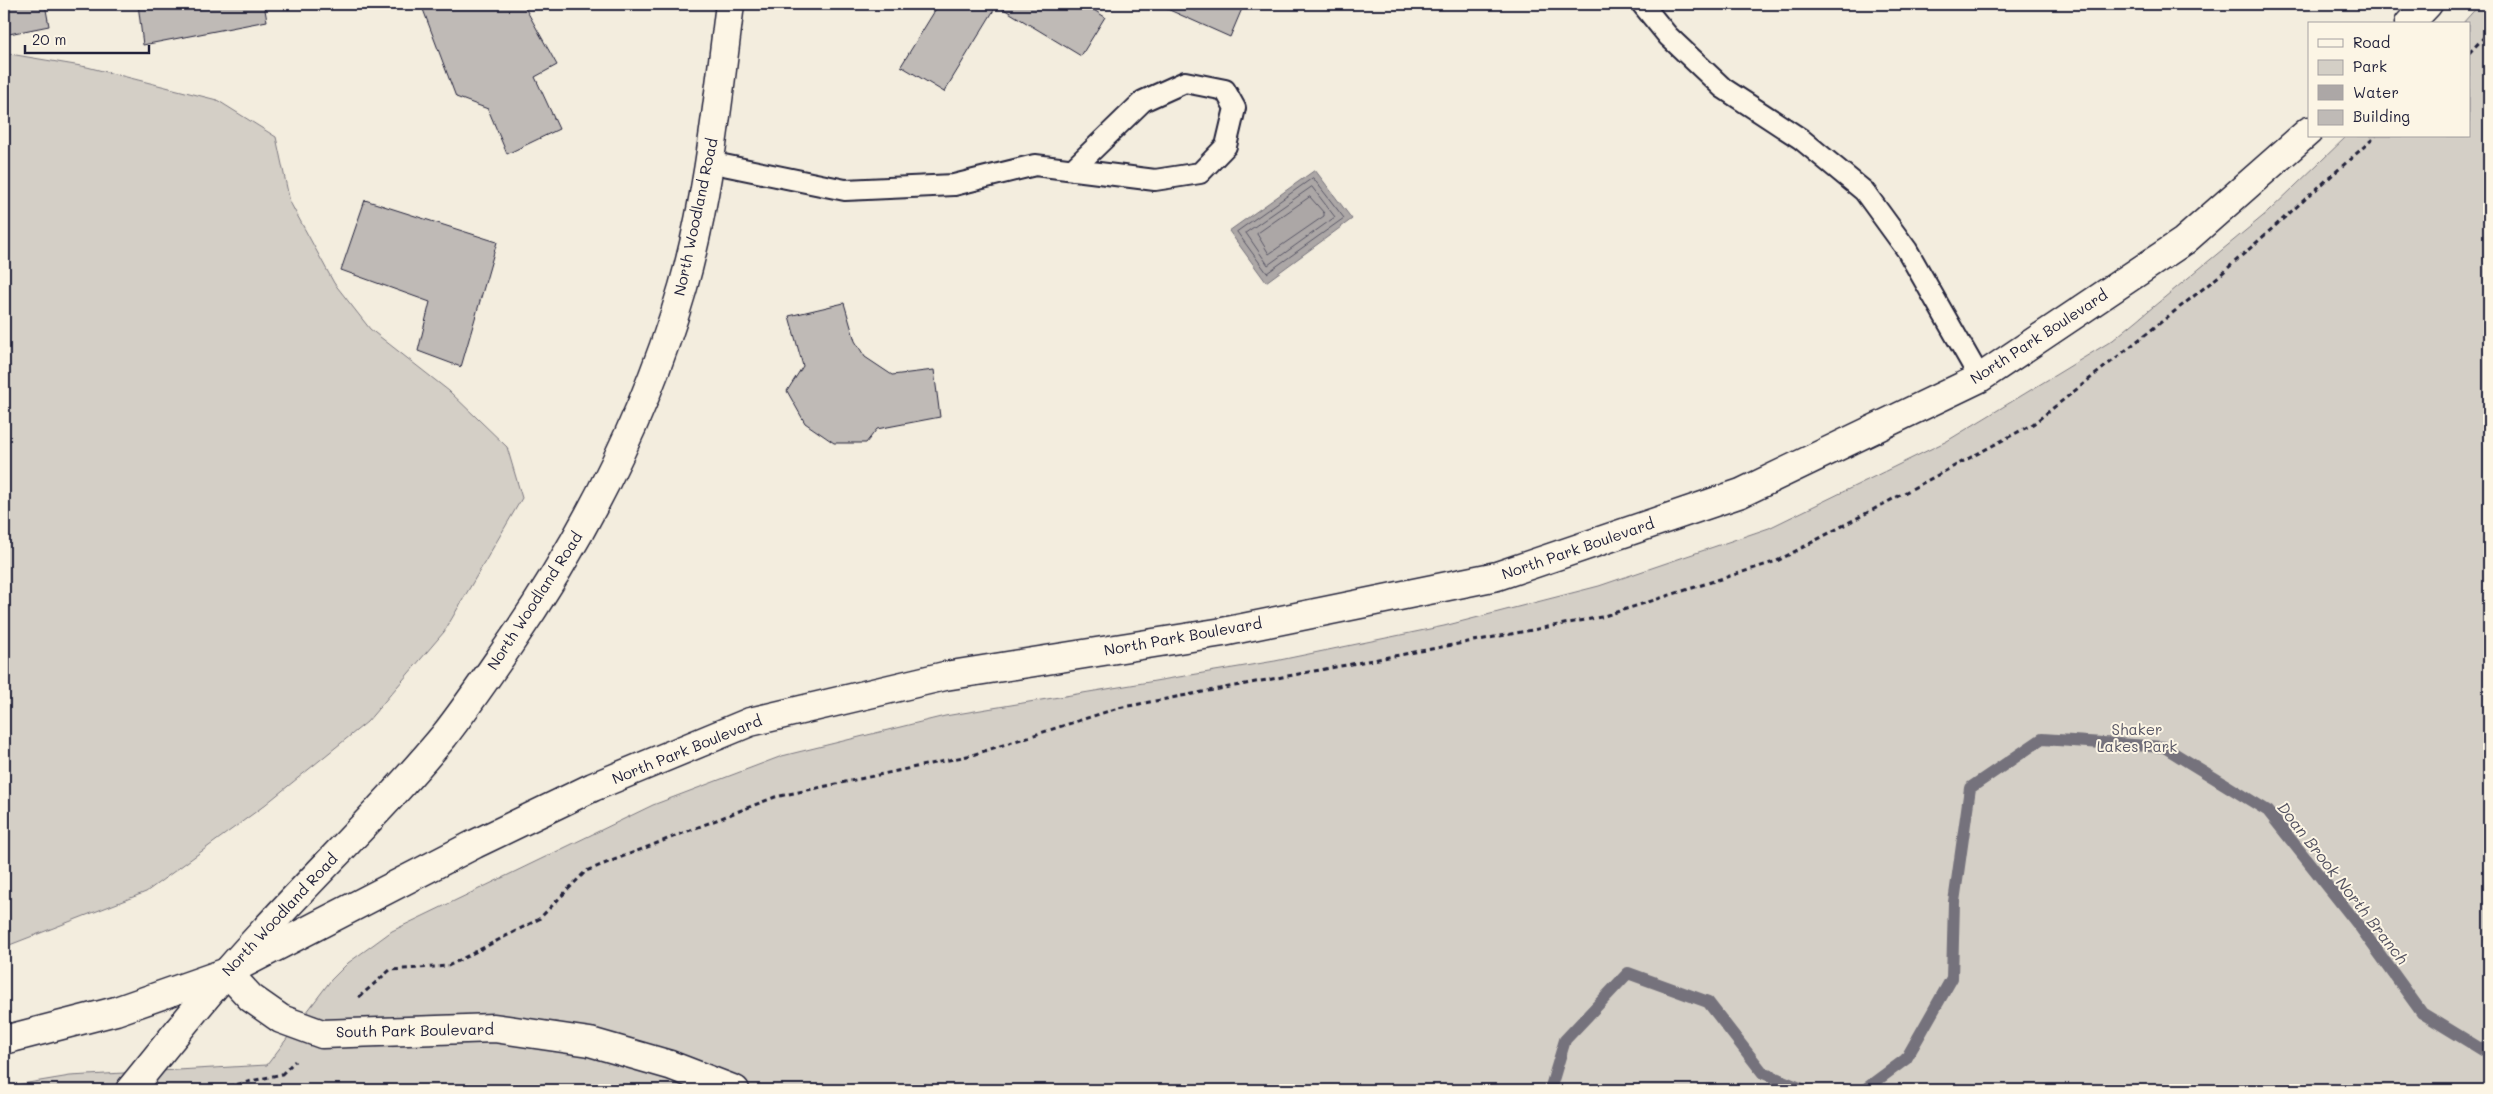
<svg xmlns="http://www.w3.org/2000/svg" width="2493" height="1094" viewBox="0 0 2493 1094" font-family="Mali,sans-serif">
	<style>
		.green { fill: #d4cfc6; stroke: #7b7880 }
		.water { fill: #aca7a6; stroke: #75727b }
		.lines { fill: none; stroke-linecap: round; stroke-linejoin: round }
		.shore { stroke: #595766; stroke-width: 1 }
		.stream { stroke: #75727b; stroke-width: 12 }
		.building { fill: #bfbab6; stroke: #22223b }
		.lane-casing { stroke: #22223b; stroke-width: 24 }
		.street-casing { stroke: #22223b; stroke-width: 31 }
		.secondary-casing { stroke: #22223b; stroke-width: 31 }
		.path { stroke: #22223b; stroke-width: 3; stroke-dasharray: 5 4; stroke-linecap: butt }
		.lane { stroke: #fcf5e5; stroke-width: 20 }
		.street { stroke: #fcf5e5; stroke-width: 28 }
		.secondary { stroke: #fcf5e5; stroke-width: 28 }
		.labels { text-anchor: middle; stroke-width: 4; stroke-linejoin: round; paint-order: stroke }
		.street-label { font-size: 15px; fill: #22223b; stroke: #fcf5e5 }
		.park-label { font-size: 15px; fill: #575665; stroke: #fcf5e5 }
		.water-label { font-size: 16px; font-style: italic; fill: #525160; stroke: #fcf5e5 }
	</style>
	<rect width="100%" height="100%" fill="#f3edde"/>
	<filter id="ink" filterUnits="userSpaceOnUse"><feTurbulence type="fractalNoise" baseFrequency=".02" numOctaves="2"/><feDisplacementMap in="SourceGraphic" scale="10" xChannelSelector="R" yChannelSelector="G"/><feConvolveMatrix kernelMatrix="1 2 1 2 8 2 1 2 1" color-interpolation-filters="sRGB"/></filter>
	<g filter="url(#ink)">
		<g class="green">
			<polygon points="2480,4 2489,4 2489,1090 4,1090 4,1087 70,1076 267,1065 331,980 348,963 392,931 653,805 782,756 945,716 1275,661 1444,626 1599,586 1769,528 1947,441 2113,340 2268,212 2347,136 2469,136 2469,24 2462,24"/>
			<polygon points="4,53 87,67 217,100 276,137 290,202 334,283 370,329 449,391 507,447 522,498 444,632 367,722 261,808 146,892 7,946 4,936"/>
		</g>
		<polygon class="water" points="1315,170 1352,219 1266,282 1229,231"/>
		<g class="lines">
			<g class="shore">
				<polygon points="1313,178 1344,218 1267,273 1237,232"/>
				<polygon points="1312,187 1335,217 1268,265 1246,233"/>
				<polygon points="1310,197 1324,213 1324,216 1269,254 1257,234"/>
			</g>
			<g class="stream">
				<polyline points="1550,1090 1565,1040 1628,973 1708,1002 1763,1073 1805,1090"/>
				<polyline points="1864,1090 1906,1059 1952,978 1954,902 1970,788 2042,739 2164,747 2268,811 2360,927 2422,1013 2489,1054"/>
			</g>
		</g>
		<g class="building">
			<polygon points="4,4 45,4 49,26 4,35"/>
			<polygon points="138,4 264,4 267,21 143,45"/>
			<polygon points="421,4 523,4 557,65 535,77 559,129 507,154 488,109 456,97"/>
			<polygon points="939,4 1084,4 1105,17 1081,56 997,5 944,92 901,66"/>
			<polygon points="1167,4 1244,4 1230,37 1165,8"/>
			<polygon points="365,200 497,242 461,367 418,351 430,302 341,270"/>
			<polygon points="844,303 855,341 865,357 892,375 934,370 940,417 877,429 866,443 834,443 805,423 787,391 803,366 789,316"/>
		</g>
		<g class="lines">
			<g class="lane-casing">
				<g id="lane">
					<polyline points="1642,4 1668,36 1723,88 1801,139 1864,191 1907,250 1980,378"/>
					<polyline points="709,162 845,190 954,185 1035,165 1155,180 1200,173 1226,146 1235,108 1225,90 1185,82 1143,101 1072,170"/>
				</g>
			</g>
			<g class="street-casing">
				<g id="street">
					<polyline points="2409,24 2428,4"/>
					<polyline points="229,971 475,844 593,787 750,722 945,676 1223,632 1497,576 1741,493 1980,378 2184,241 2309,131"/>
				</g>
			</g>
			<g class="secondary-casing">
				<g id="secondary">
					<polyline points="227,972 251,998 281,1019 322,1034 494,1028 590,1042 670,1065 735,1090"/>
					<polyline points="4,1040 116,1011 227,972"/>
					<path d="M 130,1090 C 162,1051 194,1010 227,972 C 297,891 376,818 444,736 C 466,708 487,677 507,648 C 584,537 645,418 683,287 C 709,195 718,99 730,4"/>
				</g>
			</g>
			<g class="path">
				<polyline points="2469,53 2489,32"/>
				<polyline points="359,997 390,970 448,966 539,919 586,871 775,797 972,755 1118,708 1601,617 1777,561 2033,424 2219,276 2376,136"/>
				<polyline points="220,1090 230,1086 282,1074 295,1061"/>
			</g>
			<use href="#lane" class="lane"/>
			<use href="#street" class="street"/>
			<use href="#secondary" class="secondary"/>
		</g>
	</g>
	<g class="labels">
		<g class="street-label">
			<text transform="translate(696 217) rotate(-78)" y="5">North Woodland Road</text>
			<text transform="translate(2039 337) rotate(-33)" y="5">North Park Boulevard</text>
			<text transform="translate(1578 549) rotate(-19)" y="5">North Park Boulevard</text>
			<text transform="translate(535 601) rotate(-57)" y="5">North Woodland Road</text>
			<text transform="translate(1183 637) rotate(-10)" y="5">North Park Boulevard</text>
			<text transform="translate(687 750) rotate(-22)" y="5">North Park Boulevard</text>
			<text transform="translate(280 915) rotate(-47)" y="5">North Woodland Road</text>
			<text transform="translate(415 1031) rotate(-1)" y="5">South Park Boulevard</text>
		</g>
		<g class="park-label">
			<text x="2137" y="735">Shaker<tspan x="2137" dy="17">Lakes Park</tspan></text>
		</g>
		<g class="water-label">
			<text transform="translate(2343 883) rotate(52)" y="6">Doan Brook North Branch</text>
		</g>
	</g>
	<rect width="2493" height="1094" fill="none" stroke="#fcf5e5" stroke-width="20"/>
	<rect x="10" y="10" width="2473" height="1074" fill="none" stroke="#22223b" stroke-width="2" filter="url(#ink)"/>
	<rect x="2308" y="22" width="162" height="115" fill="#fcf5e5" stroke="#a5a1a1"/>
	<rect x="2318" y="39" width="25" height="8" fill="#fcf5e5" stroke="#a5a1a1"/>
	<text x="2353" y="48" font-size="15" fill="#22223b">Road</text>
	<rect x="2318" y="60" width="25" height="15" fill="#d4cfc6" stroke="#a5a1a1"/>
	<text x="2353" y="72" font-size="15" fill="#22223b">Park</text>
	<rect x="2318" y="85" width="25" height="15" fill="#aca7a6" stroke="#a5a1a1"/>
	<text x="2353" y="98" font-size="15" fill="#22223b">Water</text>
	<rect x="2318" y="110" width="25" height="15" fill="#bfbab6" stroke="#a5a1a1"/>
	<text x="2353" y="122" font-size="15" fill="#22223b">Building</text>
	<path d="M25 45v8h124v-8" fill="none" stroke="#22223b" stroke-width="2.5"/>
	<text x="32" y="45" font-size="15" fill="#22223b" stroke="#fcf5e5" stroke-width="4" paint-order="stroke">20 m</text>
</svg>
